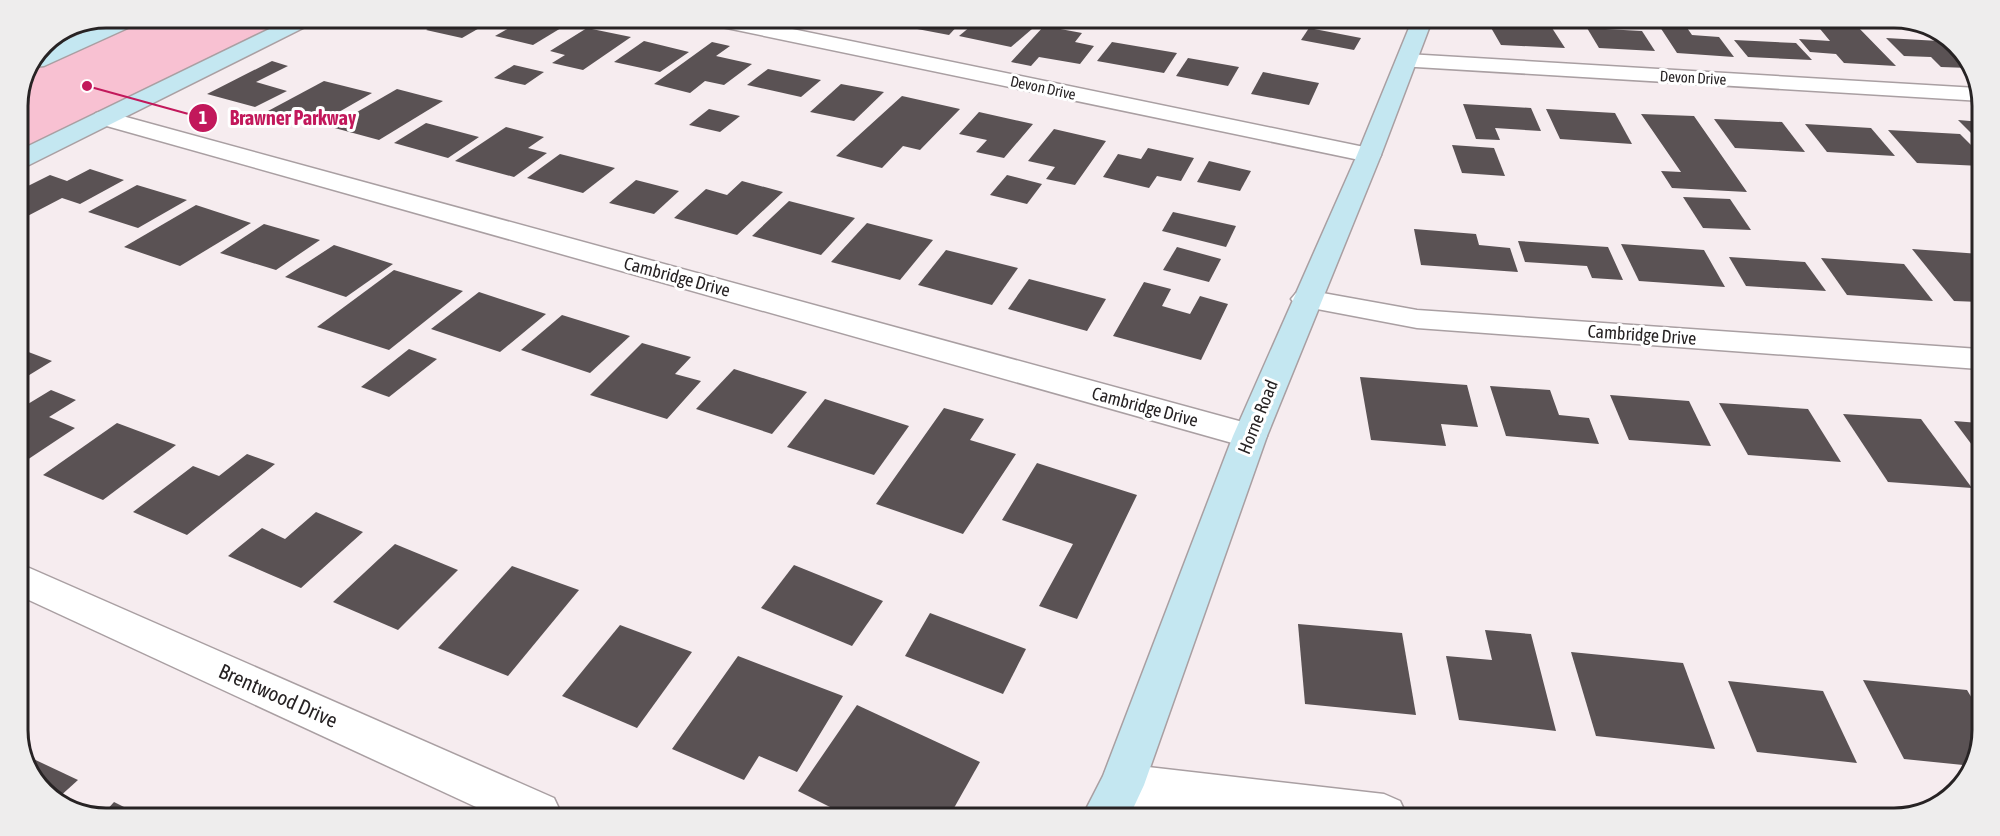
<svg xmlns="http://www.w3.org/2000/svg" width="2000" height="836" viewBox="0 0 2000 836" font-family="'Asap Condensed',sans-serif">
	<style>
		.green { fill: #f8c1d2 }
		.building { fill: #5a5254 }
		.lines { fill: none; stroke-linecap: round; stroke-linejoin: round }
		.street-casing { stroke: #a99fa2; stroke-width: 3 }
		.secondary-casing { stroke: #a99fa2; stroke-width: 3 }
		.street { fill: #fff; fill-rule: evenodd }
		.secondary { fill: #c4e7f1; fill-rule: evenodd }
		.labels { text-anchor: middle; stroke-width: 6; stroke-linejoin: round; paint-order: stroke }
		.far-street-label { font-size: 15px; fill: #272324; stroke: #fff }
		.street-label { font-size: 18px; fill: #272324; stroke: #fff }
		.near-street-label { font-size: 21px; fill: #272324; stroke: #fff }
		.rim { fill: none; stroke: #272324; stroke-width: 3 }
		.leader { fill: none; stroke: #c2185b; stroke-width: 2 }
		.callout-dot { fill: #c2185b; stroke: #fff; stroke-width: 2 }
		.mark-label { font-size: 18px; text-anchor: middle; font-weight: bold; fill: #fff }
		.callout-label { font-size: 20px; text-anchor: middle; font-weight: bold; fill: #c2185b; stroke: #fff; stroke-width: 6; stroke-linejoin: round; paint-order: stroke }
	</style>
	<rect width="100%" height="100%" fill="#f6ecef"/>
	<polygon class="green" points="152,18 289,19 18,151 18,101 31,72"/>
	<g class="building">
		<polygon points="446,19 495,19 462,38 426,30"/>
		<polygon points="523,20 542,20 566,25 533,45 495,36"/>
		<polygon points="901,21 962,21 949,35 896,25"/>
		<polygon points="977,21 997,21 1032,29 1011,47 959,36"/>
		<polygon points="1509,23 1569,23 1572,28 1552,28 1565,48 1501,45 1490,26 1511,26"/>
		<polygon points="1658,24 1685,25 1692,35 1719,37 1734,57 1677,53"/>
		<polygon points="1816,24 1855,24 1896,66 1844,63 1836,54 1810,52 1799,39 1830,41"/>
		<polygon points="1044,26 1082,33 1075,42 1094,46 1080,64 1039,57 1031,66 1011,62"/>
		<polygon points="587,28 631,37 583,70 552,63 565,55 550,51"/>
		<polygon points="1309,28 1361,38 1354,50 1301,40"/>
		<polygon points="1587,28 1642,31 1655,51 1599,48"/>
		<polygon points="1886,38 1939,41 1969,68 1941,67 1931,57 1904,56"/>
		<polygon points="1734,40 1796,43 1812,60 1748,57"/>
		<polygon points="644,41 689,52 660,72 614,62"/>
		<polygon points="712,42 730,46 716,56 752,64 724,85 705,81 690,93 654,84"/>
		<polygon points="1112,42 1177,53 1164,73 1097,61"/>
		<polygon points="1188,58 1239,67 1228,86 1176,76"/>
		<polygon points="272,61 288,66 256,82 287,91 255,107 207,94"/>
		<polygon points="514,65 544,72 525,85 494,78"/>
		<polygon points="768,69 821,80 801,97 747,85"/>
		<polygon points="1263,72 1319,83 1309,105 1251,94"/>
		<polygon points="324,81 372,93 318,124 268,111"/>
		<polygon points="841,84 884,92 854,121 810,112"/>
		<polygon points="397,89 443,101 379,140 331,127"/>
		<polygon points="902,96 960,109 920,150 903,146 882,168 836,156"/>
		<polygon points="1463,104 1531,108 1541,131 1495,128 1500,140 1476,139"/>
		<polygon points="709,109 740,116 720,132 689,125"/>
		<polygon points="1546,109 1615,113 1632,144 1560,139"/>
		<polygon points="979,112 1033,124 1004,158 976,152 987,140 959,134"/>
		<polygon points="1641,114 1694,116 1747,192 1672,188 1661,171 1681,172"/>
		<polygon points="1714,119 1782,122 1805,152 1735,148"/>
		<polygon points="1958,120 1982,122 1981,143"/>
		<polygon points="426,123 479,137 448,158 394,143"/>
		<polygon points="1805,124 1871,128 1895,156 1827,152"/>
		<polygon points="506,127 544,137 528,148 547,153 514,177 455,161"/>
		<polygon points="1054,129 1106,141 1075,185 1046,179 1055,167 1028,161"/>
		<polygon points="1888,130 1960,134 1981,155 1981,166 1917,163"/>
		<polygon points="1452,145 1494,148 1505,176 1462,173"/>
		<polygon points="1148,148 1194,158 1181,181 1157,176 1149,188 1103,177 1118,154 1141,159"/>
		<polygon points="560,154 615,168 583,193 527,178"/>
		<polygon points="1209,161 1251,171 1240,191 1197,182"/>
		<polygon points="90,169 124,180 80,204 62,198 18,221 18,191 50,175 67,181"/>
		<polygon points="1007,175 1042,184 1027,204 990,195"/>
		<polygon points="636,180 679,191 654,214 609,203"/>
		<polygon points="742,181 783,192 737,235 674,218 706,189 727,195"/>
		<polygon points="137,185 187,200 138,228 88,212"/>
		<polygon points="1683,197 1730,199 1751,230 1703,228"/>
		<polygon points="789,201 855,218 821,255 752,236"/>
		<polygon points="196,205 251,223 180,266 124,247"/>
		<polygon points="1173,212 1236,226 1226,247 1162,231"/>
		<polygon points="867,223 933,240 900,280 831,262"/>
		<polygon points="264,224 320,240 276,270 220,253"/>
		<polygon points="1414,229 1476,234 1479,245 1510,248 1518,272 1421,265"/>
		<polygon points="1518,241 1608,247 1623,280 1592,278 1587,266 1525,262"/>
		<polygon points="1621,244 1704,250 1725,287 1639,281"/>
		<polygon points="334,245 393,264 346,297 285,277"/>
		<polygon points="1177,247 1221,259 1209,282 1163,270"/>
		<polygon points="1912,249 1980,254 1980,302 1954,301"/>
		<polygon points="946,250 1018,268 992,305 918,285"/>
		<polygon points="1729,257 1805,262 1826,291 1746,286"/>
		<polygon points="1821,258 1904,264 1933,301 1847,295"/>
		<polygon points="394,270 463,291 389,350 317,327"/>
		<polygon points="1029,279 1106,299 1087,331 1008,309"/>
		<polygon points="1144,282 1171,289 1162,306 1190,314 1200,296 1228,304 1201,360 1113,336"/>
		<polygon points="479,292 546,314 500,352 431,329"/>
		<polygon points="562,315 630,336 590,373 521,350"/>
		<polygon points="642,343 691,357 675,374 701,381 667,419 590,395"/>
		<polygon points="18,348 52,361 18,382"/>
		<polygon points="409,349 437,359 389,397 361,387"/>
		<polygon points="734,369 807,392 772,434 696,409"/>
		<polygon points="1360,377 1467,385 1478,427 1441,424 1446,446 1371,440"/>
		<polygon points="1490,386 1550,390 1559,415 1589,418 1599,444 1506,436"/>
		<polygon points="51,390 76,400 49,417 75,428 18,466 18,410"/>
		<polygon points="1610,395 1689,401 1711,446 1629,440"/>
		<polygon points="825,399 909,426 874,475 787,447"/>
		<polygon points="1719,403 1808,409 1841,462 1748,455"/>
		<polygon points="944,408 984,419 970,440 1016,454 963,534 876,504"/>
		<polygon points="1843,414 1921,419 1972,488 1888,482"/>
		<polygon points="1954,421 1979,423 1978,453"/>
		<polygon points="117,423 176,445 103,500 43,475"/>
		<polygon points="247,454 275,464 187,535 133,512 193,466 219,476"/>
		<polygon points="1037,463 1137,495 1077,619 1039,606 1073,544 1002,520"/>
		<polygon points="316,512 363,532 301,588 228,556 262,528 285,539"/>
		<polygon points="395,544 458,570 398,630 333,602"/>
		<polygon points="794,565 883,601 852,646 761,608"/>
		<polygon points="512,566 579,590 508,676 438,648"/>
		<polygon points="930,613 1026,649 1003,694 905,656"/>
		<polygon points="1298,624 1402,633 1416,715 1305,704"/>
		<polygon points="620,625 692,652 637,728 562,696"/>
		<polygon points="1485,630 1531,634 1556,731 1459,720 1446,656 1492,660"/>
		<polygon points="1571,652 1683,663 1715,749 1596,736"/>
		<polygon points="738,656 843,696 797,772 759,756 744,780 672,749"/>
		<polygon points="1863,680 1967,690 1976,705 1975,763 1973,766 1904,759"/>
		<polygon points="1728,681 1823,691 1857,763 1757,752"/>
		<polygon points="857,705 980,762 950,815 844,814 798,791"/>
		<polygon points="25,755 78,780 57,799 36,783"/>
		<polygon points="114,802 134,812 105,812"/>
	</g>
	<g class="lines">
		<g class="street-casing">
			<g id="street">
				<polygon points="707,20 749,20 1369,148 1378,150 1381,155 1378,160 1369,162 717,26 710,24"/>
				<polygon points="1407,54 1977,88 1982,101 1399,66 1396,61 1399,56"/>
				<polygon points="104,111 1250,424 1262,428 1267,436 1262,444 1250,448 96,123 92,118 96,113"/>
				<polygon points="1306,290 1417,310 1979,349 1979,369 1417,328 1296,305 1291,299 1296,293"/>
				<polygon points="18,563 554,798 561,813 489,813 18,595"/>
				<polygon points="1122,764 1384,794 1400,801 1407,816 1202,815 1122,806 1106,800 1100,785 1106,770"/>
			</g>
		</g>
		<g class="secondary-casing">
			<g id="secondary">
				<polygon points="117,18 144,18 141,22 44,66 34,67 41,51"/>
				<polygon points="290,19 316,19 313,23 27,166 18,168 18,151"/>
				<polygon points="1411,23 1431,23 1381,155 1267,436 1144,785 1130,815 1083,815 1103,776 1233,436 1357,155"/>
			</g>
		</g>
		<use href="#street" class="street"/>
		<use href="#secondary" class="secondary"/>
	</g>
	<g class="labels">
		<g class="far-street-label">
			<text transform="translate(1693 78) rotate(3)" y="5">Devon Drive</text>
			<text transform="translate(1043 88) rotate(12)" y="5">Devon Drive</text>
		</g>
		<g class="street-label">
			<text transform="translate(677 277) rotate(15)" y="6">Cambridge Drive</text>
			<text transform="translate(1642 335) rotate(4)" y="6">Cambridge Drive</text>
			<text transform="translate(1145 407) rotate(15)" y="6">Cambridge Drive</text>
			<text transform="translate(1258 417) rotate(-68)" y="6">Horne Road</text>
		</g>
		<g class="near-street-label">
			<text transform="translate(278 696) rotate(24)" y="7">Brentwood Drive</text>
		</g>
	</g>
	<path d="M0 0H2000V836H0ZM106 28H1894A78 78 0 0 1 1972 106V730A78 78 0 0 1 1894 808H106A78 78 0 0 1 28 730V106A78 78 0 0 1 106 28Z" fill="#eeeded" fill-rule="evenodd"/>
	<path class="rim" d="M106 28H1894A78 78 0 0 1 1972 106V730A78 78 0 0 1 1894 808H106A78 78 0 0 1 28 730V106A78 78 0 0 1 106 28Z"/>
	<path class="leader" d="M87 86L203 118"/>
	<g class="callout-dot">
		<circle cx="87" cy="86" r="6"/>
		<circle cx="203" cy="118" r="15"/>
	</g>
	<g class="mark-label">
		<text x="203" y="124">1</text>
	</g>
	<g class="callout-label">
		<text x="293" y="125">Brawner Parkway</text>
	</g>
</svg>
